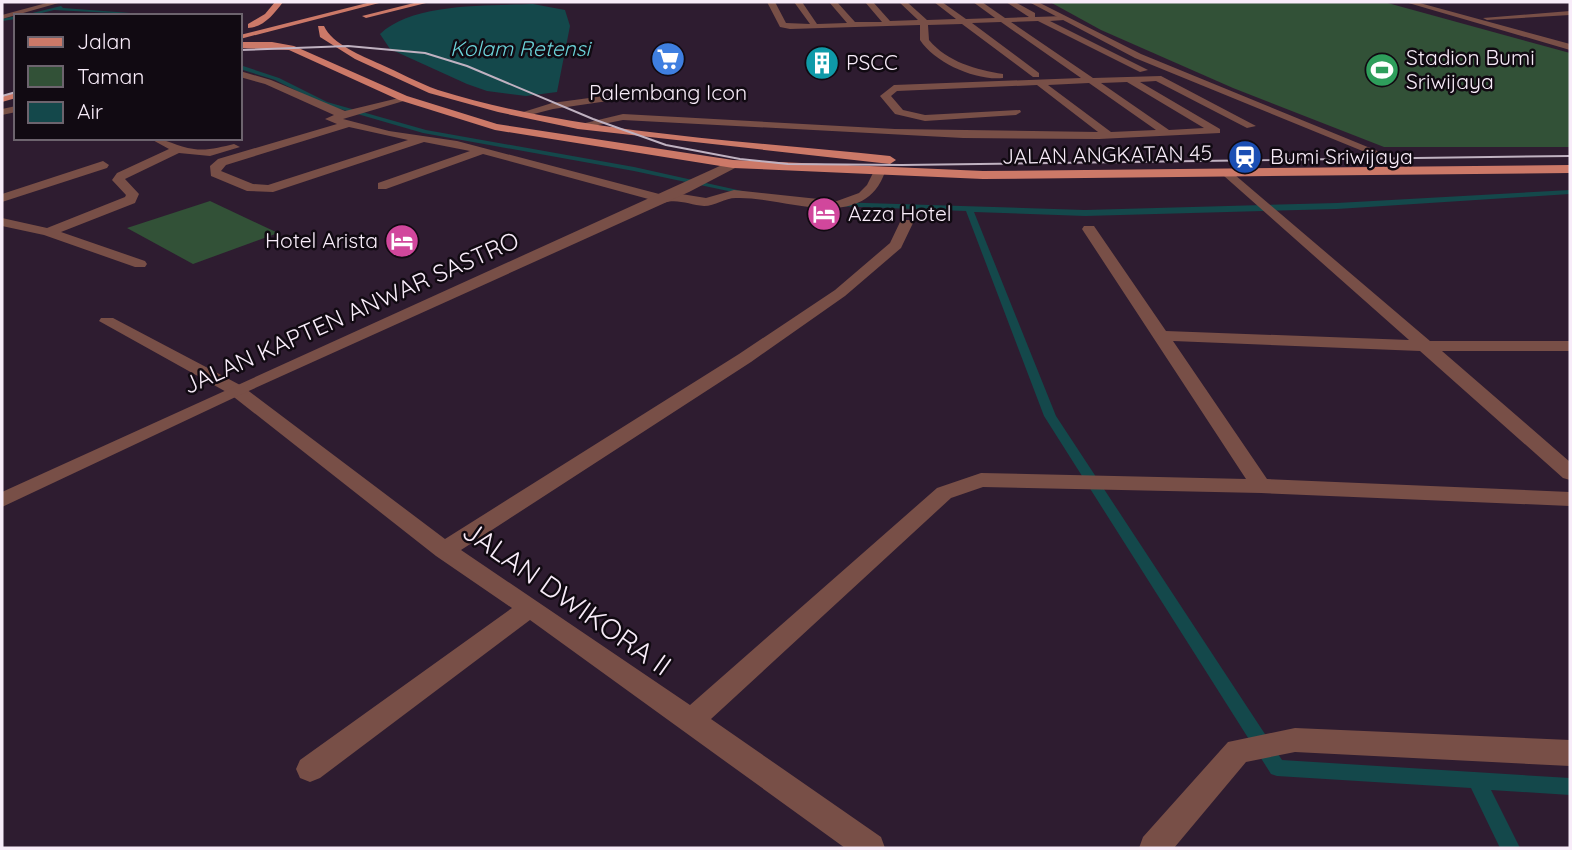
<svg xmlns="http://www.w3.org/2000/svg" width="1572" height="850" viewBox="0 0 1572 850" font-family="Quicksand,sans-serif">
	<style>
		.green { fill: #325137 }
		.water { fill: #14484b }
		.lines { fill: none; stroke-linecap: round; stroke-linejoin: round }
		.stream { fill: #14484b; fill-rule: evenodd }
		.service { fill: #784f47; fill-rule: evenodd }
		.minor { fill: #784f47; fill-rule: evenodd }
		.tertiary { fill: #784f47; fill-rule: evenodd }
		.primary { fill: #cc7968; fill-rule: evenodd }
		.tram { stroke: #c0b2c1; stroke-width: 2 }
		.labels { text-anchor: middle; stroke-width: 5; stroke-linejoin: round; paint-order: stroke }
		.far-water-label { font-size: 21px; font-style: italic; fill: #6cd4da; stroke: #110a12 }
		.far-poi-label { font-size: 21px; fill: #f8ecf9; stroke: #110a12; text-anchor: start }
		.far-street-label { font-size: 21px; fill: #f8ecf9; stroke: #110a12 }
		.street-label { font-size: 24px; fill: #f8ecf9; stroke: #110a12 }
		.near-street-label { font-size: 28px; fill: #f8ecf9; stroke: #110a12 }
	</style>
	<rect width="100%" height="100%" fill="#2e1c30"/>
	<g class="green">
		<polygon points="1050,2 1384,2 1570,53 1570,147 1384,147 1233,88 1101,30"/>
		<polygon points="210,201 278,233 193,264 127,228"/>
	</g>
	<path class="water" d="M 533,4 L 565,10 L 570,26 L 557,92 L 526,96 L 487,91 L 467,84 L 390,49 L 380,34 C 413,2 490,6 533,4 Z"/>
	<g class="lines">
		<g class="stream">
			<polygon points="61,6 63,8 171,16 54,10 29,16 20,16"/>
			<polygon points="16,16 16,19 2,21 2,19"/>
			<polygon points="240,65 279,78 327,102 426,130 634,167 751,193 747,195 634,171 423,133 323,104 275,80 240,69"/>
			<polygon points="1570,190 1570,194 1337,209 1085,216 974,212 1056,416 1282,760 1570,778 1570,795 1491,790 1520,848 1500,848 1471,788 1277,776 1271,774 1044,416 966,211 834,206 830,204 834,202 1085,210 1337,203"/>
		</g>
		<g class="service">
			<path d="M 767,2 L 775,2 L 786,23 L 810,24 L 794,2 L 802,2 L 817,24 L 847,23 L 829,2 L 837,2 L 855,22 L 882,22 L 865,2 L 873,2 L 890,21 L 918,20 L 899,2 L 907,2 L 927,20 L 956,19 L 934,2 L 942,2 L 966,19 L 995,18 L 973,2 L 982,2 L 1005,18 L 1029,17 L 1006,2 L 1015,2 L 1035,13 L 1035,17 L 1064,16 L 1064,20 L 1050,21 L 1148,70 L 1140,72 L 1038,21 L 1011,22 L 1093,78 L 1161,76 L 1256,126 L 1247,128 L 1156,81 L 1140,82 L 1220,129 L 1220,133 L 1099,139 L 963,138 L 623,120 L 578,129 L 573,126 L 623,114 L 895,129 L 1098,132 L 1037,85 L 897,91 L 891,96 L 903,110 L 925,115 L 1020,110 L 1021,112 L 1016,115 L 925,121 L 895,114 L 880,96 L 894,85 L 1081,78 L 1001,22 L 972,23 L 1039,73 L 1039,77 L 1033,77 L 962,24 L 928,25 L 929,40 C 947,62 977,70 1003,74 L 1003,78 C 976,81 935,63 920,40 L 920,25 L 790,29 L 780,27 ZM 1127,82 L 1204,128 L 1169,130 L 1101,83 ZM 1089,83 L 1156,130 L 1111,132 L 1048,85 Z"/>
			<polygon points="1405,2 1416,2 1570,44 1570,50"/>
			<polygon points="1570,11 1570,15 1487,20 1483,18"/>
			<path d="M 240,71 L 271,80 L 345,111 L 407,96 L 407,100 L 343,119 L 389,131 L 457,141 L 663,195 L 669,192 L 706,198 L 734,190 L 837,201 L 859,193 L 867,185 L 875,169 L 885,172 C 863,235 783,196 736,198 C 725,198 715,206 704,206 C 690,205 677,198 663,203 L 483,154 L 386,189 L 378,189 L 378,183 L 470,151 L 424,142 L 273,192 L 247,191 L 211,176 L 210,166 L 218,159 L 337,124 L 325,119 L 334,115 L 265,84 L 240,77 ZM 349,127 L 408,140 L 268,185 L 253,184 L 221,171 L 226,165 Z"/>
			<polygon points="604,96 608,97 608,101 553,109 522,117 517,114 552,103"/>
			<polygon points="16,106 16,112 2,115 2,109"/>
			<path d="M 149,138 C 166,138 177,147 194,149 C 207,151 221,147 234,144 L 240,147 L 210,156 L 179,153 L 125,179 L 139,194 L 135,203 L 61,232 L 145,261 L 147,264 L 145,267 L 135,267 L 44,235 L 2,226 L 2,218 L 47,228 L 125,197 L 126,195 L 112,180 L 117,173 L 169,149 Z"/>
			<polygon points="103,161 109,165 107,168 2,202 2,194"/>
		</g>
		<g class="minor">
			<polygon points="50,2 62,2 2,19 2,15"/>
			<polygon points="1029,2 1038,2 1141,54 1397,159 1387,161 1135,58"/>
			<polygon points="70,14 82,16 66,16"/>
			<polygon points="1228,169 1430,341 1570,341 1570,351 1442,351 1570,462 1570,480 1563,478 1420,351 1173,341 1267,479 1570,492 1570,506 1261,493 983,487 951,498 711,719 881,837 885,848 845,848 530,620 320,778 310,782 300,778 296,769 300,760 512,608 436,556 230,394 99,321 101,318 113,318 242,386 445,539 739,354 835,290 890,243 901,220 911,220 913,223 901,248 845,296 751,362 461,550 690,705 937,488 981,473 1246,479 1082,229 1084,226 1094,226 1166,331 1409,340 1224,176 1222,173"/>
			<polygon points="1295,728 1570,740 1570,766 1295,752 1246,762 1174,848 1139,848 1143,837 1228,742"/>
		</g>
		<polygon class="tertiary" points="733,160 739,164 737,167 689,192 242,394 2,507 2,492"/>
		<g class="primary">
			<path d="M 275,2 L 283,2 C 274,14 264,27 248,28 L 248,24 L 265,14 Z"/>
			<polygon points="371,2 383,2 240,39 240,35"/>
			<polygon points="418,2 430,2 366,18 362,16"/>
			<path d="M 318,26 L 324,26 C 332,44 362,56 380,64 C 399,72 418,83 438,90 C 580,134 742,140 890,156 L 896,160 L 890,164 L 578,129 L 498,112 L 429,93 L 355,59 L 320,37 Z"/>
			<polygon points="240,42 272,42 294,46 407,96 497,124 733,160 983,171 1570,165 1570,173 983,179 733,168 495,130 399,100 289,50 240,48"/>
			<polygon points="16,92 16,98 2,102 2,96"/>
		</g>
		<g class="tram">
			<polyline points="240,50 348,46 425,53 467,66 593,119 666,145 740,159 788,164 902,165 1570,156"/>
			<polyline points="2,96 16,92"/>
		</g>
	</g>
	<defs>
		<g id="supermarket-disc" transform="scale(1.75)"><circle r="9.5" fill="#3f7fe0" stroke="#110a12"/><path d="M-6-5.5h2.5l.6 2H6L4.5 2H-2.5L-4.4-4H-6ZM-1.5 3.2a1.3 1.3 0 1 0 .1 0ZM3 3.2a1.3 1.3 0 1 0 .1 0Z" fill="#fff"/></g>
		<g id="building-disc" transform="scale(1.75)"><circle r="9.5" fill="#0f9aa8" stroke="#110a12"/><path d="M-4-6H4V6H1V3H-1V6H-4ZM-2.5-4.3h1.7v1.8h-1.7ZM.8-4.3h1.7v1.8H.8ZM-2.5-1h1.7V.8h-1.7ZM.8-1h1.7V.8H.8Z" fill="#fff"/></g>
		<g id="stadium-disc" transform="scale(1.75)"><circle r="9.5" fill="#2e9e5b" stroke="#110a12"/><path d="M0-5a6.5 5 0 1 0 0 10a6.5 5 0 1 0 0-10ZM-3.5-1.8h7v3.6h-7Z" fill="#fff"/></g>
		<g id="station-disc" transform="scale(1.75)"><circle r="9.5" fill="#1a4fb4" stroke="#110a12"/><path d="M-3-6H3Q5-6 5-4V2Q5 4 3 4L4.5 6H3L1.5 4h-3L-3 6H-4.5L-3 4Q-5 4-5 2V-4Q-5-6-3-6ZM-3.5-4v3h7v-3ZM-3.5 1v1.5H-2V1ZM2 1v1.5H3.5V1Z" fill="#fff"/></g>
		<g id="hotel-disc" transform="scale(1.75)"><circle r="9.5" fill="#d1479c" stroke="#110a12"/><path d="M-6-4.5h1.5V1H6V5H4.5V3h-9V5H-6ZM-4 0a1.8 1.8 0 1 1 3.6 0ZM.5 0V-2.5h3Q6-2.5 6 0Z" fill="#fff"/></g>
	</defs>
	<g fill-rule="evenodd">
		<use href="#supermarket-disc" x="668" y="59"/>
		<use href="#building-disc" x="822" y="63"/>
		<use href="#stadium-disc" x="1382" y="70"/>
		<use href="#station-disc" x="1245" y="157"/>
		<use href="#hotel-disc" x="824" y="214"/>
		<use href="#hotel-disc" x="402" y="241"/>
	</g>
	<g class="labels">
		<g class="far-water-label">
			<text x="520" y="56">Kolam Retensi</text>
		</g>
		<g class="far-poi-label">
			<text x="1406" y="65">Stadion Bumi<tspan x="1406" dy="24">Sriwijaya</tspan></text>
			<text x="846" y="70">PSCC</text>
			<text x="668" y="100" text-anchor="middle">Palembang Icon</text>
			<text x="1270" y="164">Bumi Sriwijaya</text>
			<text x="848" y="221">Azza Hotel</text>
			<text x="378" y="248" text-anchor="end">Hotel Arista</text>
		</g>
		<g class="far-street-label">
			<text transform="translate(1107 155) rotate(-1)" y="7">JALAN ANGKATAN 45</text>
		</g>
		<g class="street-label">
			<text transform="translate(351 313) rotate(-24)" y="8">JALAN KAPTEN ANWAR SASTRO</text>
		</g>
		<g class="near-street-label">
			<text transform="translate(567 598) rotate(35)" y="10">JALAN DWIKORA II</text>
		</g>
	</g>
	<rect width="1572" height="850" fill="none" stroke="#f8ecf9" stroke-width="7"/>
	<rect x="14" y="14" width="228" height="126" fill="#110a12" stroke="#6d646e" stroke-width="2"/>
	<rect x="28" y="37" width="35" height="10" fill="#cc7968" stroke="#6d646e" stroke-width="2"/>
	<text x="77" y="49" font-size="21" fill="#f8ecf9">Jalan</text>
	<rect x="28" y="66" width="35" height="21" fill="#325137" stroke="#6d646e" stroke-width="2"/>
	<text x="77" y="84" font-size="21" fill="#f8ecf9">Taman</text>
	<rect x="28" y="102" width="35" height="21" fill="#14484b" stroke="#6d646e" stroke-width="2"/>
	<text x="77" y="119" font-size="21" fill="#f8ecf9">Air</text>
</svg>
